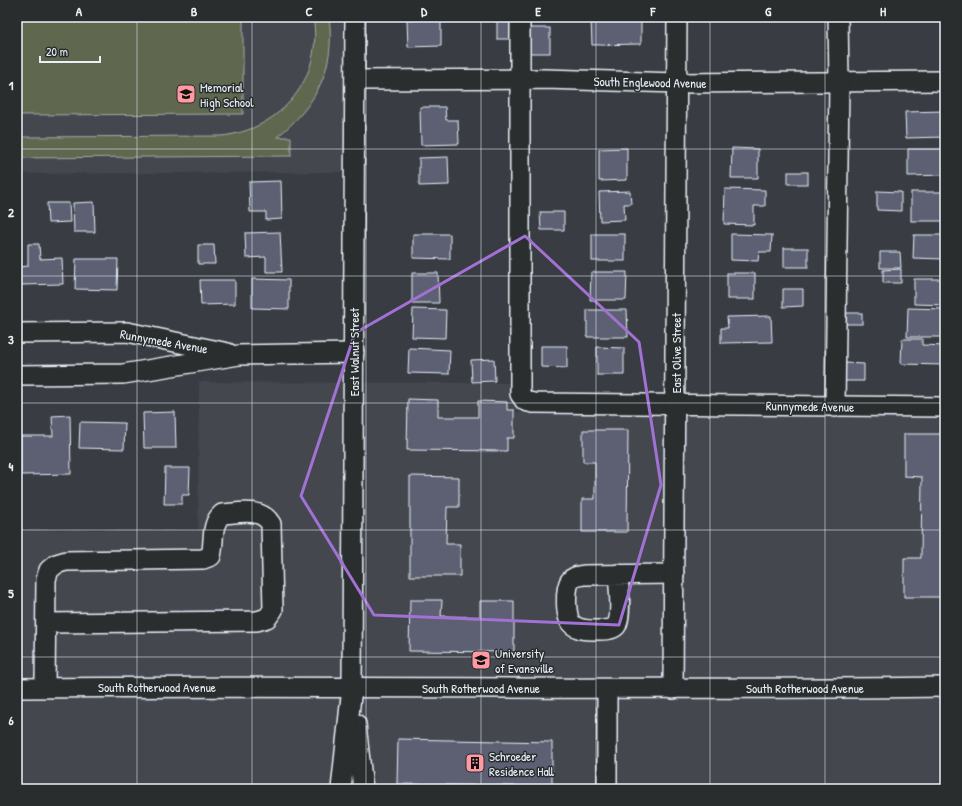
<svg xmlns="http://www.w3.org/2000/svg" width="962" height="806" viewBox="0 0 962 806" font-family="'Patrick Hand',sans-serif">
	<style>
		.built { fill: #444750 }
		.green { fill: #5f684f; stroke: #a4aca4 }
		.building { fill: #5c6072; stroke: #e8f1f8 }
		.lines { fill: none; stroke-linecap: round; stroke-linejoin: round }
		.minor-casing { stroke: #e8f1f8; stroke-width: 22 }
		.minor { stroke: #2a2d2e; stroke-width: 19 }
		.marked { fill: none; stroke: #a171d3; stroke-width: 3; stroke-linejoin: round }
		.grid { fill: none; stroke: #e8f1f8; stroke-width: 1; stroke-opacity: 0.55 }
		.labels { text-anchor: middle; stroke-width: 3; stroke-linejoin: round; paint-order: stroke }
		.street-label { font-size: 13px; fill: #e8f1f8; stroke: #2a2d2e }
		.poi-label { font-size: 13px; fill: #e8f1f8; stroke: #2a2d2e; text-anchor: start }
		.neatline { fill: none; stroke: #e8f1f8; stroke-width: 1.5 }
		.grid-label { font-size: 13px; text-anchor: middle; font-weight: bold; fill: #e8f1f8 }
	</style>
	<rect width="100%" height="100%" fill="#393c42"/>
	<filter id="ink" filterUnits="userSpaceOnUse"><feTurbulence type="fractalNoise" baseFrequency=".025" numOctaves="2"/><feDisplacementMap in="SourceGraphic" scale="8" xChannelSelector="R" yChannelSelector="G"/><feConvolveMatrix kernelMatrix="1 2 1 2 8 2 1 2 1" color-interpolation-filters="sRGB"/></filter>
	<g filter="url(#ink)">
		<g class="built">
			<polygon points="17,17 355,17 354,172 17,174"/>
			<polygon points="199,382 516,383 516,412 945,414 945,789 17,789 17,529 198,530"/>
		</g>
		<g class="green">
			<polygon points="17,17 243,17 243,114 17,115"/>
			<path d="M 313,17 L 329,17 C 336,68 316,106 277,137 L 291,137 L 291,156 L 17,158 L 17,137 L 221,136 C 281,130 324,78 313,17 Z"/>
		</g>
		<g class="building">
			<polygon points="641,18 641,44 592,45 591,19"/>
			<polygon points="441,19 441,46 408,47 407,20"/>
			<polygon points="497,20 515,20 514,39 497,39"/>
			<rect x="530" y="28" width="20" height="25"/>
			<polygon points="420,107 445,107 446,120 458,120 459,144 421,145"/>
			<polygon points="945,111 945,137 906,138 905,112"/>
			<polygon points="627,148 627,180 599,181 599,149"/>
			<polygon points="732,148 758,149 758,178 731,178"/>
			<polygon points="908,149 945,149 945,175 908,176"/>
			<polygon points="448,157 449,185 419,186 419,158"/>
			<rect x="788" y="172" width="20" height="12"/>
			<polygon points="281,181 282,219 266,220 266,212 250,212 249,182"/>
			<polygon points="725,189 765,190 765,206 754,206 754,225 724,224"/>
			<polygon points="630,191 631,204 624,204 625,220 600,221 599,192"/>
			<polygon points="877,191 901,192 901,211 877,210"/>
			<rect x="911" y="192" width="34" height="29"/>
			<polygon points="94,202 95,232 74,232 73,203"/>
			<polygon points="47,203 69,203 70,222 48,223"/>
			<polygon points="540,212 564,212 564,230 541,230"/>
			<polygon points="280,232 282,272 266,272 266,257 246,258 245,233"/>
			<polygon points="413,234 450,234 450,259 413,258"/>
			<rect x="592" y="234" width="33" height="27"/>
			<polygon points="731,234 772,235 771,252 759,252 758,261 731,260"/>
			<polygon points="914,235 944,235 943,259 913,258"/>
			<polygon points="28,244 39,244 40,259 62,258 63,284 20,285 19,267 28,266"/>
			<polygon points="198,245 214,245 215,264 198,264"/>
			<rect x="784" y="248" width="24" height="19"/>
			<polygon points="880,252 900,252 901,268 880,268"/>
			<polygon points="76,259 118,259 117,290 75,289"/>
			<polygon points="901,269 901,283 883,283 883,270"/>
			<polygon points="591,272 627,272 626,300 590,300"/>
			<polygon points="412,273 438,273 439,303 412,303"/>
			<rect x="727" y="273" width="28" height="26"/>
			<polygon points="252,279 289,280 289,309 252,308"/>
			<polygon points="914,279 945,279 945,305 914,304"/>
			<polygon points="200,280 235,280 235,304 201,305"/>
			<polygon points="783,289 803,289 803,306 783,307"/>
			<polygon points="908,308 945,309 943,337 907,337"/>
			<polygon points="413,309 446,310 445,338 412,337"/>
			<polygon points="587,310 627,310 628,337 587,337"/>
			<rect x="844" y="313" width="18" height="11"/>
			<polygon points="771,316 772,342 721,343 721,328 728,328 727,317"/>
			<polygon points="902,339 922,339 922,345 945,346 945,365 901,364"/>
			<polygon points="541,346 567,346 567,368 541,367"/>
			<polygon points="597,347 624,348 624,375 597,375"/>
			<polygon points="409,348 450,350 449,374 408,373"/>
			<polygon points="494,359 495,381 472,382 471,360"/>
			<polygon points="844,363 864,364 864,381 843,381"/>
			<polygon points="408,399 438,400 438,417 478,417 478,401 507,402 507,410 514,410 514,438 507,438 507,451 407,450"/>
			<polygon points="175,412 176,448 144,448 143,413"/>
			<polygon points="70,415 71,474 21,475 21,436 53,436 52,416"/>
			<polygon points="80,422 125,423 124,449 79,448"/>
			<polygon points="583,430 628,430 627,532 582,532 582,499 595,499 595,462 583,462"/>
			<polygon points="904,434 945,434 945,597 904,597 904,558 921,558 922,477 904,476"/>
			<polygon points="165,468 190,468 189,495 182,495 182,504 164,504"/>
			<polygon points="410,476 459,477 459,507 447,507 446,544 460,544 460,576 410,576"/>
			<polygon points="410,600 442,600 441,616 480,617 480,601 514,601 514,652 409,651"/>
			<polygon points="398,739 552,742 552,789 515,789 515,786 397,784"/>
		</g>
		<g class="lines">
			<g class="minor-casing">
				<g id="minor">
					<polyline points="520,17 520,394 525,401 533,403 945,407"/>
					<polyline points="355,80 545,79 677,83 945,81"/>
					<polyline points="17,333 127,332 228,353"/>
					<polyline points="17,375 123,374 239,355 354,353"/>
					<polyline points="835,407 839,81 838,17"/>
					<path d="M 618,574 C 619,585 622,618 616,626 C 612,630 604,630 598,630 C 590,630 579,631 572,624 C 565,618 565,588 570,581 C 574,576 578,576 584,575 L 674,574"/>
					<path d="M 45,687 L 46,579 L 49,570 L 56,564 L 66,561 L 203,559 L 211,556 C 215,541 210,525 222,514 C 239,513 261,507 271,524 L 273,610 L 267,618 L 257,621 L 46,623"/>
					<path d="M 17,688 C 326,685 636,691 945,687"/>
					<polyline points="607,689 607,789"/>
					<polyline points="673,689 677,17"/>
					<polyline points="356,724 363,789"/>
					<polyline points="341,789 352,687 355,17"/>
				</g>
			</g>
			<use href="#minor" class="minor"/>
		</g>
	</g>
	<path class="marked" d="M 525,236 L 639,342 L 661,485 L 619,625 L 374,615 L 301,496 L 355,333 Z"/>
	<path class="grid" d="M 137,17 L 137,789M 252,17 L 252,789M 366,17 L 366,789M 481,17 L 481,789M 596,17 L 596,789M 710,17 L 710,789M 825,17 L 825,789M 17,149 L 945,149M 17,276 L 945,276M 17,403 L 945,403M 17,530 L 945,530M 17,657 L 945,657"/>
	<defs>
		<g id="school-square" transform="scale(1)"><rect x="-9" y="-9" width="18" height="18" rx="4" fill="#ff9aa2" stroke="#2a2d2e"/><path d="M0-5L7-2L0 1L-7-2ZM-4 1L0 2.5L4 1V4Q0 6-4 4Z" fill="#111"/></g>
		<g id="university-square" transform="scale(1)"><rect x="-9" y="-9" width="18" height="18" rx="4" fill="#ff9aa2" stroke="#2a2d2e"/><path d="M0-5L7-2L0 1L-7-2ZM-4 1L0 2.5L4 1V4Q0 6-4 4Z" fill="#111"/></g>
		<g id="building-square" transform="scale(1)"><rect x="-9" y="-9" width="18" height="18" rx="4" fill="#ff9aa2" stroke="#2a2d2e"/><path d="M-4-6H4V6H1V3H-1V6H-4ZM-2.5-4.3h1.7v1.8h-1.7ZM.8-4.3h1.7v1.8H.8ZM-2.5-1h1.7V.8h-1.7ZM.8-1h1.7V.8H.8Z" fill="#111"/></g>
	</defs>
	<g fill-rule="evenodd">
		<use href="#school-square" x="186" y="94"/>
		<use href="#university-square" x="481" y="660"/>
		<use href="#building-square" x="475" y="763"/>
	</g>
	<g class="labels">
		<g class="street-label">
			<text transform="translate(650 82) rotate(1)" y="5">South Englewood Avenue</text>
			<text transform="translate(164 341) rotate(10)" y="5">Runnymede Avenue</text>
			<text transform="translate(354 352) rotate(-90)" y="5">East Walnut Street</text>
			<text transform="translate(676 353) rotate(-90)" y="5">East Olive Street</text>
			<text transform="translate(810 406) rotate(1)" y="5">Runnymede Avenue</text>
			<text x="157" y="692">South Rotherwood Avenue</text>
			<text x="481" y="693">South Rotherwood Avenue</text>
			<text x="805" y="693">South Rotherwood Avenue</text>
		</g>
		<g class="poi-label">
			<text x="200" y="92">Memorial<tspan x="200" dy="15">High School</tspan></text>
			<text x="495" y="658">University<tspan x="495" dy="15">of Evansville</tspan></text>
			<text x="489" y="761">Schroeder<tspan x="489" dy="15">Residence Hall</tspan></text>
		</g>
	</g>
	<rect width="962" height="806" fill="none" stroke="#2a2d2e" stroke-width="44"/>
	<path d="M40 56v6h60v-6" fill="none" stroke="#e8f1f8" stroke-width="2"/>
	<text x="46" y="56" font-size="12" fill="#e8f1f8" stroke="#2a2d2e" stroke-width="3" paint-order="stroke">20 m</text>
	<rect x="22" y="22" width="918" height="762" class="neatline"/>
	<g class="grid-label">
		<text x="79" y="16">A</text>
		<text x="194" y="16">B</text>
		<text x="309" y="16">C</text>
		<text x="424" y="16">D</text>
		<text x="538" y="16">E</text>
		<text x="653" y="16">F</text>
		<text x="768" y="16">G</text>
		<text x="883" y="16">H</text>
		<text x="11" y="90">1</text>
		<text x="11" y="217">2</text>
		<text x="11" y="344">3</text>
		<text x="11" y="471">4</text>
		<text x="11" y="598">5</text>
		<text x="11" y="725">6</text>
	</g>
</svg>
